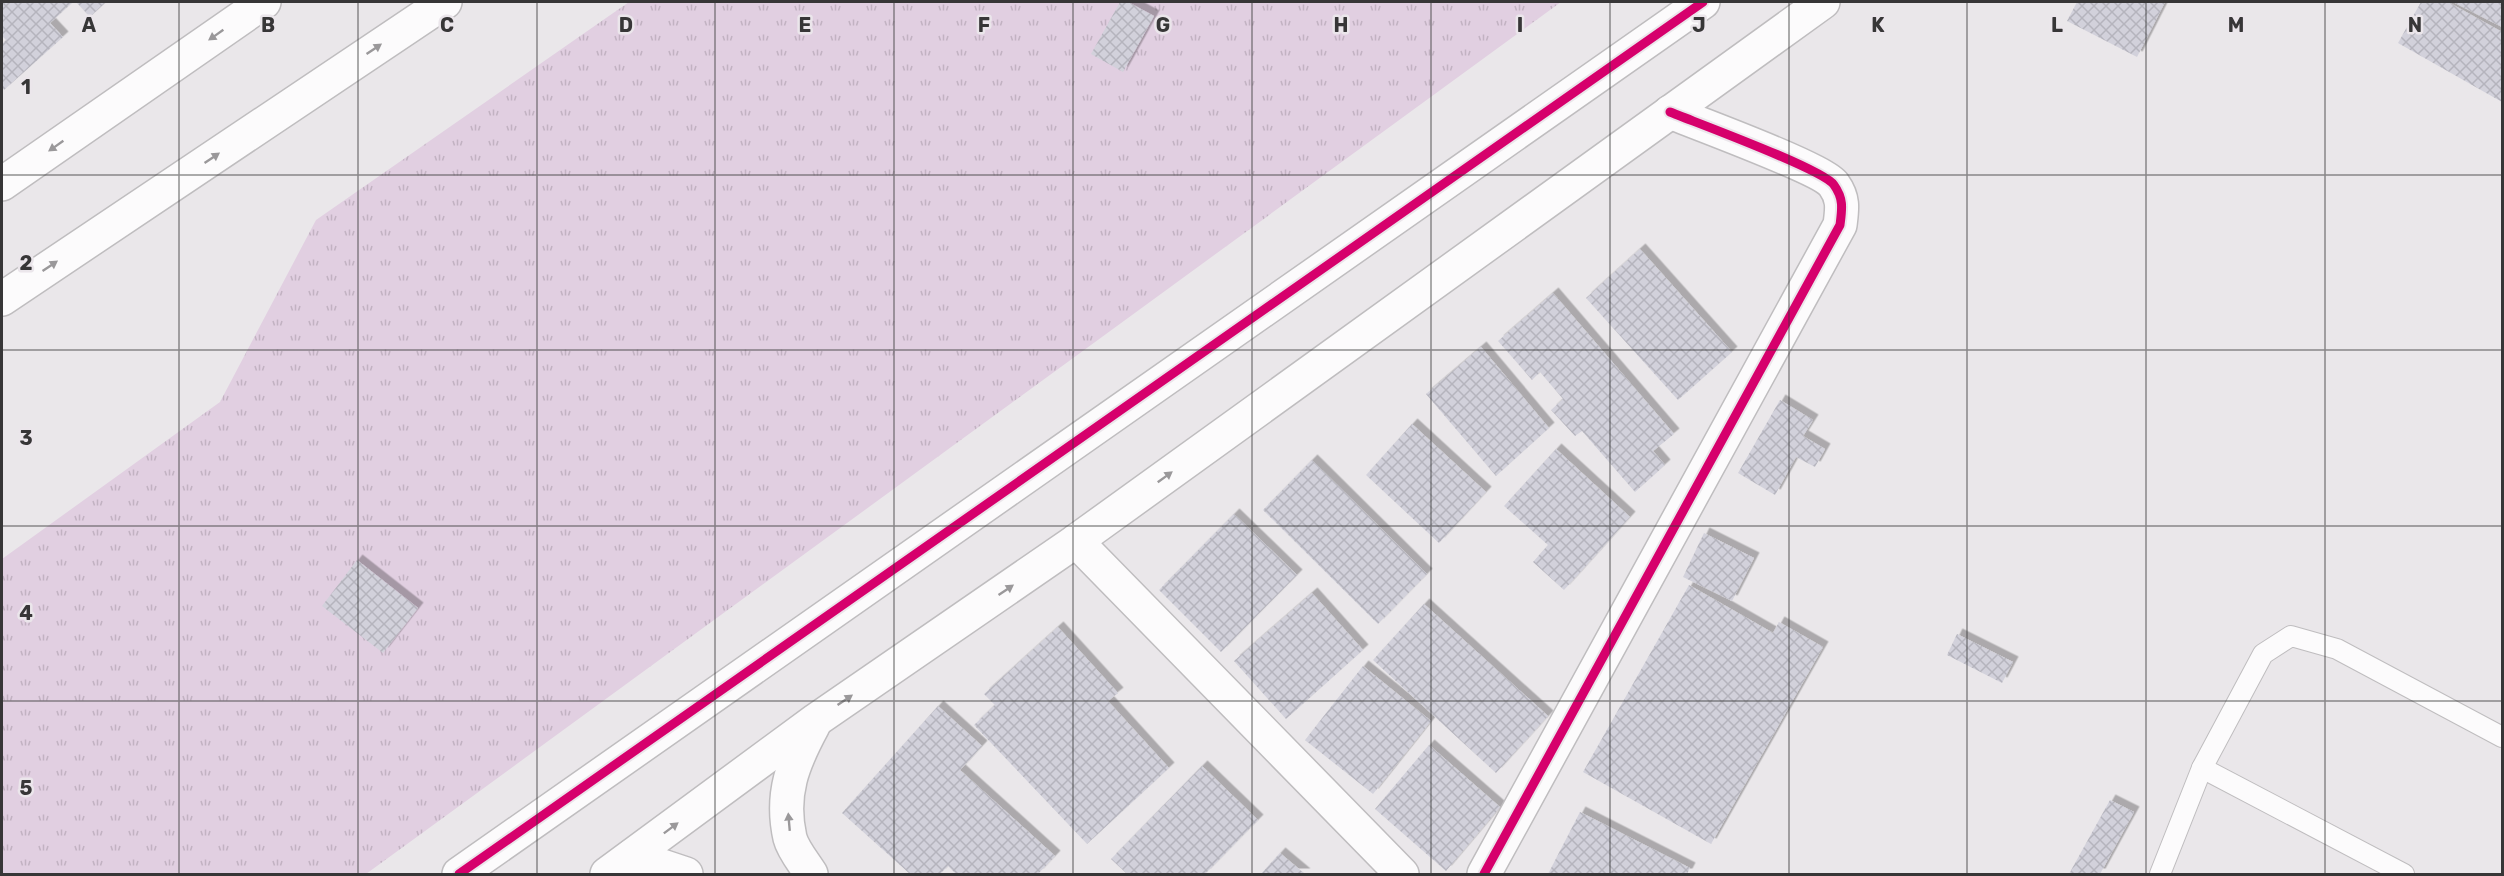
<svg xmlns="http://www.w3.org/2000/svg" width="2504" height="876" viewBox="0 0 2504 876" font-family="Rubik,sans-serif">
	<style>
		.park { fill: url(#park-tufts) }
		.building { fill: url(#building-cross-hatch); filter: url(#shadow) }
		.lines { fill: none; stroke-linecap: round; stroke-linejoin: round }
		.service-casing { stroke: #bfbdbf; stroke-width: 22 }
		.minor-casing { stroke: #bfbdbf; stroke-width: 36 }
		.tertiary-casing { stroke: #bfbdbf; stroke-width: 36 }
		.service { stroke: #fcfbfc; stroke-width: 20 }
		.minor { stroke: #fcfbfc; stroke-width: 33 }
		.tertiary { stroke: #fcfbfc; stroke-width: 33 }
		.cycleway-casing { stroke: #ebe6eb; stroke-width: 13 }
		.cycleway { stroke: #d6006c; stroke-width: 9 }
		.oneway { fill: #9a989a }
		.grid { fill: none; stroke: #373637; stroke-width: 1.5; stroke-opacity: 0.55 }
		.grid-label { font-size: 20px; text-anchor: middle; font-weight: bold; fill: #373637; stroke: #ebe6eb; stroke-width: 5; stroke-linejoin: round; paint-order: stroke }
	</style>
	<defs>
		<pattern id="park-tufts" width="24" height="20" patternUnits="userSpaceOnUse" patternTransform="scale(1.5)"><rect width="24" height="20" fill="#e1cfe1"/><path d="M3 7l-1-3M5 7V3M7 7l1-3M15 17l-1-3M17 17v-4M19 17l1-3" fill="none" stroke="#c2b2c2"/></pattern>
		<pattern id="building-cross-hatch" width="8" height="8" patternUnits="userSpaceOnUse" patternTransform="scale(1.5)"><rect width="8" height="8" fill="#d2d1db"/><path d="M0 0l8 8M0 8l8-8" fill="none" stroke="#b5b4bd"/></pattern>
		<filter id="shadow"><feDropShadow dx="5.5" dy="-5.5" stdDeviation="0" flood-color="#0004"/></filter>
	</defs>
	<rect width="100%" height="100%" fill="#eae7ea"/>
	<polygon class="park" points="629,2 1561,2 366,874 2,874 2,559 220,402 316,220"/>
	<g class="building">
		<polygon points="2,2 73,2 50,23 63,37 4,90 2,87 2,44 6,40 2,36"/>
		<polygon points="76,2 106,2 90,17"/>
		<polygon points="1120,2 1128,2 1154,16 1123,72 1091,54"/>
		<polygon points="2077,2 2165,2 2137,57 2067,21"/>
		<polygon points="2421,2 2448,2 2502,32 2502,102 2398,43"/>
		<polygon points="2453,2 2502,2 2502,27"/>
		<polygon points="1640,249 1732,352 1678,400 1586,298"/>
		<polygon points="1553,293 1674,434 1653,451 1665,465 1635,492 1582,431 1575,436 1551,410 1563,399 1540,372 1532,380 1498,341"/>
		<polygon points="1481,347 1549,428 1496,476 1426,394"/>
		<polygon points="1780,400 1813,420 1803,436 1825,449 1815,467 1796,457 1775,495 1738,473"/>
		<polygon points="1412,424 1486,492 1439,543 1366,475"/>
		<polygon points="1556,449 1630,517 1564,590 1533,562 1548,545 1504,506"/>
		<polygon points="1312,460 1427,574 1378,624 1263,510"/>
		<polygon points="1234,514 1297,575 1221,652 1159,590"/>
		<polygon points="1704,533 1754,558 1732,601 1683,577"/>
		<polygon points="357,560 418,608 383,653 322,606"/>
		<polygon points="1689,585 1773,633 1779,622 1823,647 1711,844 1583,772"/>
		<polygon points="1312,593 1363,650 1286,719 1234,661"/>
		<polygon points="1424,604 1548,716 1496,773 1373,660"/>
		<polygon points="1058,627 1118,693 1108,701 1169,768 1087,844 974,725 995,705 984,694"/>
		<polygon points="1957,634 2013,662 2002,683 1947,655"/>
		<polygon points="1363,666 1431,721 1373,794 1305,740"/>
		<polygon points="938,706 982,746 960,770 1055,856 1038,874 956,874 948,866 940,874 910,874 842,813"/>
		<polygon points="1429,745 1500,807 1446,871 1375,809"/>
		<polygon points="1202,766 1258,820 1205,874 1127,874 1111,859"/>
		<polygon points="2110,800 2134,812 2100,874 2069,874"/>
		<polygon points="1580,812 1690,868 1687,874 1548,874"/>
		<polygon points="1280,853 1305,874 1261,874"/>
	</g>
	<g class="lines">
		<g class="service-casing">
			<g id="service">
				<polyline points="2202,768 2404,874"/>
				<polyline points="2160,874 2202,768 2263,654 2291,636 2337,649 2502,737"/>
			</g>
		</g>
		<g class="minor-casing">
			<g id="minor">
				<polyline points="1076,541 1402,874"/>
				<path d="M 1484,874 L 1840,225 C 1842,209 1844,199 1834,185 C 1823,169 1697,123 1670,112"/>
			</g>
		</g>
		<g class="tertiary-casing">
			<g id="tertiary">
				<polyline points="2,184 264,2"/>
				<polyline points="2,299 445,2"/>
				<polyline points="632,856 686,874"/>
				<polyline points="459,874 1703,2"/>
				<polyline points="607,874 816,720 1076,541 1823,2"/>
				<path d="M 811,874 C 805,864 793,850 790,838 C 780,794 793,763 813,726"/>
			</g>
		</g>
		<use href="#service" class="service"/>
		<use href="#minor" class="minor"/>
		<use href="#tertiary" class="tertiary"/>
		<g class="cycleway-casing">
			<g id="cycleway">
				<polyline points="459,874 1703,2"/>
				<path d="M 1484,874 L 1840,225 C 1842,209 1844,199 1834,185 C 1823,169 1697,123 1670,112"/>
			</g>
		</g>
		<use href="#cycleway" class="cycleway"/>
	</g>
	<defs><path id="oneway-solid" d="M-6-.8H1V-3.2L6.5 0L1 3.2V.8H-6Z" transform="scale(1.5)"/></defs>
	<g class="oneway">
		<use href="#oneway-solid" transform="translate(216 35) rotate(145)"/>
		<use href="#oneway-solid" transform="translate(374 49) rotate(-34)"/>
		<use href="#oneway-solid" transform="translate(56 146) rotate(145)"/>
		<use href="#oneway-solid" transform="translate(212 158) rotate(-34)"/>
		<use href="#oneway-solid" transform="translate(50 266) rotate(-34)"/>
		<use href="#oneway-solid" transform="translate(1165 477) rotate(-36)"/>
		<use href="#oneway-solid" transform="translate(1006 590) rotate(-34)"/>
		<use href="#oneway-solid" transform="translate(845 700) rotate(-34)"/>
		<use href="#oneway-solid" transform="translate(789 822) rotate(-95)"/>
		<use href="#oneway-solid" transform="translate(671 828) rotate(-37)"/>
	</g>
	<path class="grid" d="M 179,2 L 179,874M 358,2 L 358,874M 537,2 L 537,874M 715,2 L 715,874M 894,2 L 894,874M 1073,2 L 1073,874M 1252,2 L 1252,874M 1431,2 L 1431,874M 1610,2 L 1610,874M 1789,2 L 1789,874M 1967,2 L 1967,874M 2146,2 L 2146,874M 2325,2 L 2325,874M 2,175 L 2502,175M 2,350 L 2502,350M 2,526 L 2502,526M 2,701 L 2502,701"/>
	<g class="grid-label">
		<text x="89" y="32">A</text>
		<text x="268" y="32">B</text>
		<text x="447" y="32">C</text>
		<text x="626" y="32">D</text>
		<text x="805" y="32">E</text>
		<text x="984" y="32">F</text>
		<text x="1163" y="32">G</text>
		<text x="1341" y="32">H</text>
		<text x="1520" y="32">I</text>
		<text x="1699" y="32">J</text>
		<text x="1878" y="32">K</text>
		<text x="2057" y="32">L</text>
		<text x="2236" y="32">M</text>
		<text x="2415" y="32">N</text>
		<text x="26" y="94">1</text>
		<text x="26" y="270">2</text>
		<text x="26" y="445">3</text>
		<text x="26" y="620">4</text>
		<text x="26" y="795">5</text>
	</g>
	<rect width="2504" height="876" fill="none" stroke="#373637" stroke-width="6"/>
</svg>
